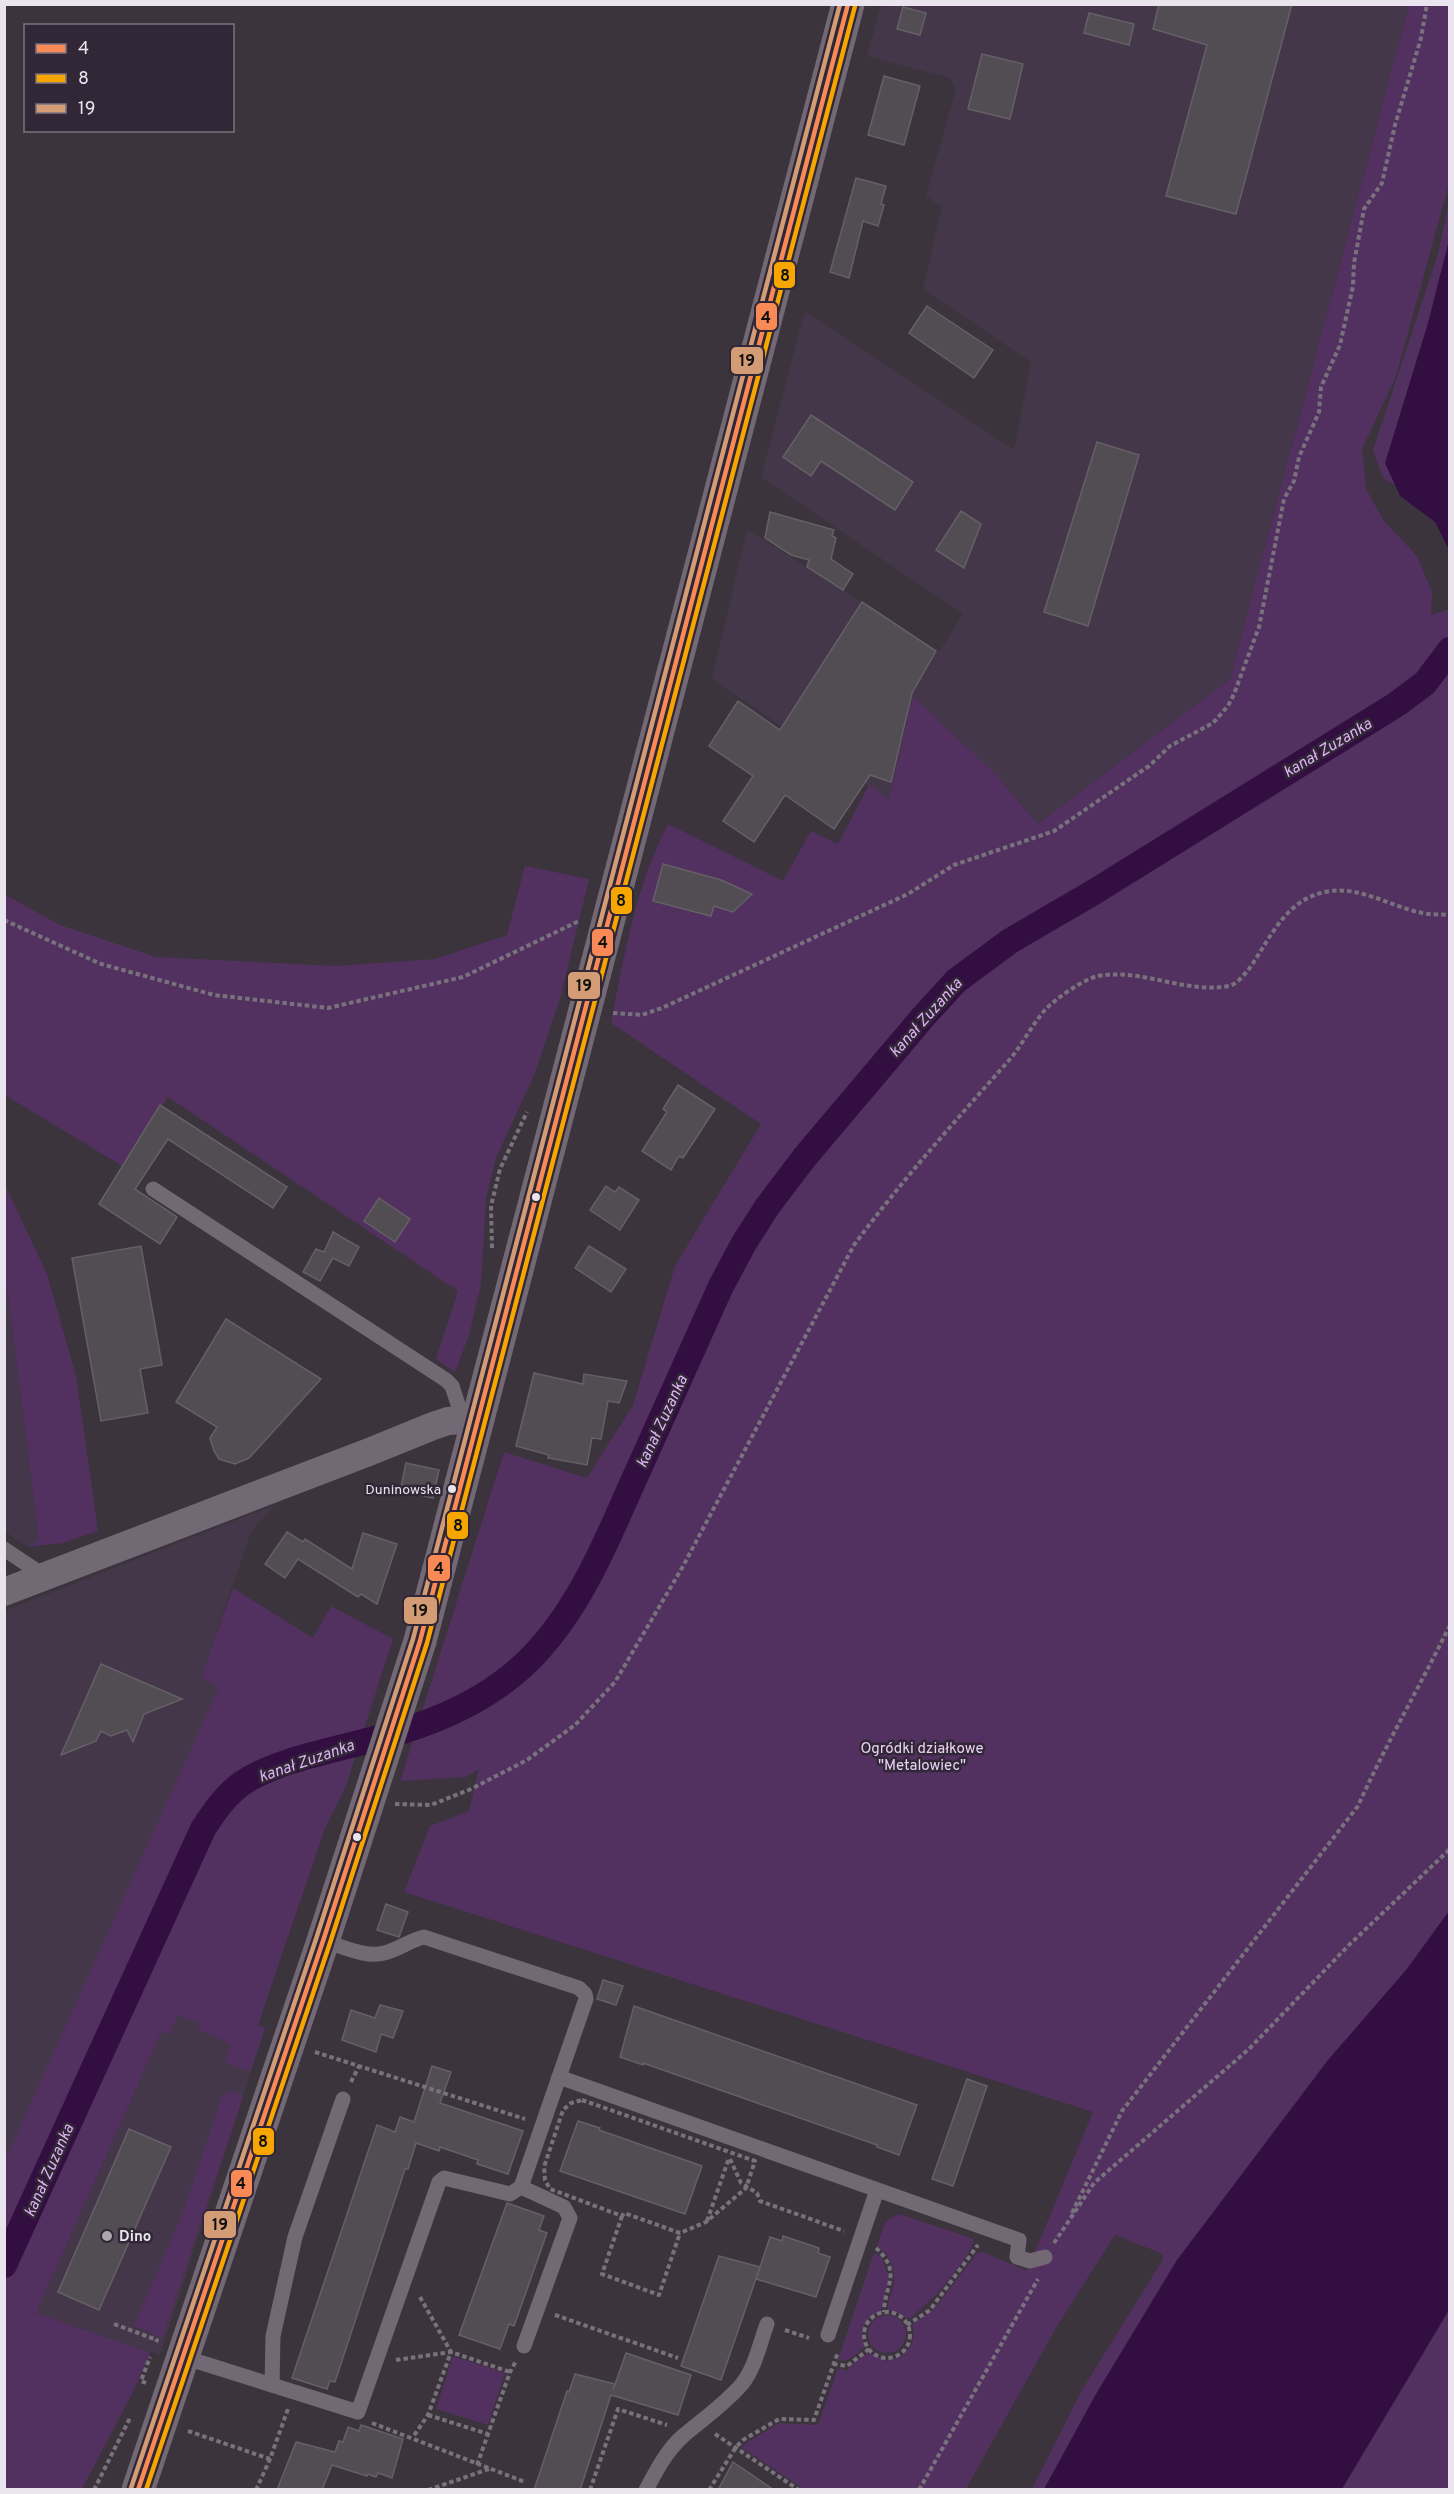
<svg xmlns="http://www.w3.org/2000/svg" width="1454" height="2494" viewBox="0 0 1454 2494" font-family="Overpass,sans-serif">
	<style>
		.built { fill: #44374a }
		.green { fill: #523160 }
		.water { fill: #330f41 }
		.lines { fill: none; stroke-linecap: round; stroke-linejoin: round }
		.canal { stroke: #330f41; stroke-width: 26 }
		.building { fill: #524c53; stroke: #656067; stroke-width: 1.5 }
		.path { stroke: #79727d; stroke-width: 4; stroke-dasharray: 4.5 3; stroke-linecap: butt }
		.service { stroke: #726975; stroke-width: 15 }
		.minor { stroke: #726975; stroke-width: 28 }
		.tertiary { stroke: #726975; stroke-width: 33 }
		.bus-1-casing { stroke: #312736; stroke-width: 9 }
		.bus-2-casing { stroke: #312736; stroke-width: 9 }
		.bus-3-casing { stroke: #312736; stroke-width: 9 }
		.bus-1 { stroke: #f98a56; stroke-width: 4.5 }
		.bus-2 { stroke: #f7a600; stroke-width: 4.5 }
		.bus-3 { stroke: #d39c74; stroke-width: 4.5 }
		.bus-dot { fill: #eae4ee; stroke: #312736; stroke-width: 2 }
		.poi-dot { fill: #ada6b0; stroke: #312736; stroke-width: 2 }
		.labels { text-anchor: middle; stroke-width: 5; stroke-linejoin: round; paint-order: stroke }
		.bus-label { font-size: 14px; fill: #eae4ee; stroke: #312736; text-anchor: end }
		.park-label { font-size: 15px; fill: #ead3f5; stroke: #312736 }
		.poi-label { font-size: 15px; font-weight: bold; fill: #eae4ee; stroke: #312736; text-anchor: start }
		.water-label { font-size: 16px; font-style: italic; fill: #e1b3f6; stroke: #312736 }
		.line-badge { stroke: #312736; stroke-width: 2 }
		.pale-badge-label { font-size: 16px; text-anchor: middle; font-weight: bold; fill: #111 }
	</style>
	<rect width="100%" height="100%" fill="#3b343c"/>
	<g class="built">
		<polygon points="881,5 1409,5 1230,679 1038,824 1008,788 913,697 889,800 712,679 747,529 939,652 963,614 761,477 805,311 1014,450 1031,362 923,289 942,207 926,196 956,89 950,78 867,56"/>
		<polygon points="4,1288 8,1295 39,1541 28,1547 5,1532"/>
		<polygon points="275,1505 251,1532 201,1677 220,1687 4,2164 4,1611"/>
		<polygon points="176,2000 265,2028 160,2355 36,2313"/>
	</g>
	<g class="green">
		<path d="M 1409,5 L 1449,5 L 1449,184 L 1396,376 L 1362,449 L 1366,489 L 1384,521 L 1417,556 L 1432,592 L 1431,615 L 1450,609 L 1449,2489 L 1032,2489 L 1082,2390 L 1162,2261 L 1163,2254 L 1115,2235 L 1057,2326 L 966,2489 L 804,2489 L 742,2448 L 746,2443 L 779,2423 L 818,2425 L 838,2368 L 848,2371 L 850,2366 L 869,2352 L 886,2361 C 905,2359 918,2344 912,2325 L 934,2309 L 977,2253 L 983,2252 L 1027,2271 L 1093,2112 L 404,1892 L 430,1826 L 469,1811 L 479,1769 L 466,1777 L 400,1781 L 504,1452 L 587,1478 L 633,1405 L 675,1266 L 761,1124 L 611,1023 C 624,956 636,885 668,824 L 783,881 L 811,831 L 838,844 L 869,785 L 889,799 L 913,696 L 997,776 L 1038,824 L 1230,679 Z"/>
		<polygon points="1449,202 1449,550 1435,522 1400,496 1395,485 1383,478 1373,450 1438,254"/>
		<polygon points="525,866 589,879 560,999 535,1073 496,1158 486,1198 481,1284 469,1335 455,1372 436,1359 458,1291 168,1097 122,1166 5,1095 4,894 60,925 156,957 336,966 435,959 507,935"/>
		<polygon points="5,1185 47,1274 76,1376 98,1531 62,1543 28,1547 39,1540 8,1295 5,1288"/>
		<polygon points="233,1588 313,1638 331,1606 393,1639 346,1786 325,1828 258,2025 265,2028 251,2070 244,2070 225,2061 231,2044 198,2029 200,2024 178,2015 170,2033 161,2033 36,2313 150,2352 133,2392 82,2489 5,2489 5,2160 219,1687 201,1677"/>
		<polygon points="229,2091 243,2096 162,2338 134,2325 180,2220 222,2097"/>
		<path d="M 899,2214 L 974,2239 C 969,2262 928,2306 908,2319 L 896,2312 L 888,2310 C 887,2302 891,2295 893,2287 C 897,2271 890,2255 877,2246 L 885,2222 Z"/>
		<path d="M 874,2253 L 882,2257 L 889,2278 L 881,2311 C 865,2316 859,2331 865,2347 C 857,2353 848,2364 838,2360 Z"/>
		<circle cx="887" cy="2334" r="19"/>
		<polygon points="453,2356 505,2373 488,2425 436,2409"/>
	</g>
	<g class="water">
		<polygon points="1449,240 1450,550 1449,550 1435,522 1400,496 1385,463 1428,323"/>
		<polygon points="1449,1911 1449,2310 1342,2489 1044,2489 1096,2394 1177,2260 1328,2060 1406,1970"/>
	</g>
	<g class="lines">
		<path class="canal" d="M 4,2265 L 203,1829 C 214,1812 224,1797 241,1784 C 277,1759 340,1749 382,1737 C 423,1726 468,1708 502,1683 C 574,1631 605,1542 641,1464 C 668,1404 695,1345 721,1286 L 744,1243 L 767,1207 L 804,1158 L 923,1017 L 956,981 L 1010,941 L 1094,892 L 1397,704 L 1425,683 L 1450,650"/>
	</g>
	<g class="building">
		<polygon points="1159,4 1292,4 1236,214 1166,196 1207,45 1153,29"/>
		<polygon points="903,7 926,13 920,35 897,29"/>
		<polygon points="1089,13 1134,24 1129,45 1084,33"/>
		<polygon points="982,54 1023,64 1010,119 968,109"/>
		<polygon points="884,76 920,86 904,145 868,135"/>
		<polygon points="856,178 886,186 881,204 884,205 878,226 863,221 849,278 830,272"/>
		<polygon points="927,306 993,350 974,378 909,333"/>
		<polygon points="811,415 913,482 895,510 821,461 811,476 783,457"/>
		<polygon points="1097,442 1139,455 1088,626 1044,612"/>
		<polygon points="961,511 981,524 964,568 936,550"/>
		<polygon points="770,512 834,530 832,536 836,538 831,559 853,574 843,590 807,567 809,560 791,555 765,538"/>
		<polygon points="862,602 936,651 912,693 891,782 870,775 834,829 785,795 754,842 723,821 753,776 709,746 738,701 780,730"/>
		<polygon points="663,864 721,880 752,894 733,912 714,906 711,916 653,901"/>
		<polygon points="678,1085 715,1109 683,1158 679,1156 671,1170 642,1151 667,1112 663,1109"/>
		<polygon points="160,1105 287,1187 273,1208 168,1139 135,1189 177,1217 160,1244 99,1204"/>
		<polygon points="606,1186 615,1192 619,1187 639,1200 620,1230 590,1210"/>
		<polygon points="379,1198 410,1219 395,1242 364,1221"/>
		<polygon points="333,1232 359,1247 349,1266 333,1258 320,1281 303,1272 316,1249 324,1252"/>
		<polygon points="141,1246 162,1365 140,1369 148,1413 101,1421 72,1258"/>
		<polygon points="589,1246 626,1269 611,1292 575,1268"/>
		<polygon points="226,1319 321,1379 249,1458 235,1464 219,1459 214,1451 210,1438 217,1427 176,1402"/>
		<polygon points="534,1373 583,1384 584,1374 627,1381 619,1403 608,1401 601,1439 592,1438 587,1465 548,1458 549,1455 516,1446"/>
		<polygon points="406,1463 439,1470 433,1498 400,1491"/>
		<polygon points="287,1532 303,1542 305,1539 352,1569 363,1533 397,1544 377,1604 361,1594 358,1597 298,1559 285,1578 265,1564"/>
		<polygon points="101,1664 182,1699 144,1714 133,1742 127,1730 111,1736 101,1731 96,1741 61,1755"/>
		<polygon points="386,1904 408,1912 399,1937 377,1930"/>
		<polygon points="603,1980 623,1986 616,2005 597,1999"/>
		<polygon points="380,2005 403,2011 393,2038 381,2034 376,2052 342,2040 351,2010 375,2018"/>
		<polygon points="634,2006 917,2105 899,2155 877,2147 877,2145 643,2063 643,2065 620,2057"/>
		<polygon points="432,2066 451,2072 440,2103 523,2131 508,2174 477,2164 478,2160 440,2147 439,2151 416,2143 408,2169 405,2169 335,2382 330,2381 327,2389 292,2378 377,2125 395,2132 400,2117 414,2122"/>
		<polygon points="967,2079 987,2086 953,2186 932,2179"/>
		<polygon points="578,2121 600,2128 599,2130 702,2166 685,2214 560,2171"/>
		<polygon points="129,2129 171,2147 99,2310 58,2292"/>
		<polygon points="507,2203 544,2216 539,2230 547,2233 514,2326 509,2324 500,2349 459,2335"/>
		<polygon points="783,2236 819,2248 818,2253 830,2257 816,2297 756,2279 770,2237 782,2241"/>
		<polygon points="719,2256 760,2267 721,2380 681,2366"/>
		<polygon points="626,2353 691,2375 678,2415 611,2395 580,2490 534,2490 567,2391 569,2392 575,2374 615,2384 613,2390"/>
		<polygon points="361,2425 403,2439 392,2478 378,2473 376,2477 368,2474 367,2476 332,2465 322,2490 277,2490 296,2442 335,2452 339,2441 343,2442 348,2427 359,2431"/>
		<polygon points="733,2462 774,2490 718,2490"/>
	</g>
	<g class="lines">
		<g class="path">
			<polyline points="4,920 101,964 214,995 328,1008 463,977 579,921"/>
			<polyline points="613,1013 642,1015 662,1008 908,894 954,865 1054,831 1149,766 1170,746 1213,723 1228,706 1234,694 1259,627 1284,499 1294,481 1299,457 1319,412 1321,387 1340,345 1353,286 1354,263 1364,209 1382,183 1395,125 1421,38 1427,4"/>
			<polyline points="492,1248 491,1206 500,1169 527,1112"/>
			<path d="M 395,1804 L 431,1805 L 471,1789 L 527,1760 L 575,1725 L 615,1682 L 682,1568 L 854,1245 C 902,1180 957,1119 1011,1058 C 1023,1043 1032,1025 1045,1010 C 1055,999 1084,979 1098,976 C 1142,968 1185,994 1229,986 C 1237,984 1244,975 1249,969 C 1272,936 1286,897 1331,891 C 1362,887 1392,907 1422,913 C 1431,915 1441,914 1450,915"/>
			<polyline points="315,2052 525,2119"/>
			<polyline points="351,2082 359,2066"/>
			<polygon points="582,2100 755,2161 746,2188 706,2222 680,2233 624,2213 622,2216 550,2189 545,2180 544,2167 563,2110 571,2103"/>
			<polyline points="730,2159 741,2183 757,2193 760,2201 844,2231"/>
			<path d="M 1072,2213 L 1122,2111 L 1358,1806 C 1386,1744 1420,1686 1450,1625"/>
			<polyline points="622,2216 602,2274 659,2295 680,2233"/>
			<polyline points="707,2221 729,2158"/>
			<polyline points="1054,2243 1094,2183 1249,2049 1348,1946 1450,1849"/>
			<path d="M 876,2248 C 903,2273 884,2286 884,2312"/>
			<polyline points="420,2297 451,2352 510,2372"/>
			<circle cx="887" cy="2335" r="23"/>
			<polyline points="555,2315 678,2358"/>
			<polyline points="114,2324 157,2340 156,2342"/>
			<polyline points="907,2325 930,2310 978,2245"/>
			<polyline points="785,2330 809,2338"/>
			<polyline points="396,2360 451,2352 428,2415 413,2437"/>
			<polyline points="833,2364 847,2366 869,2349"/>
			<polyline points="146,2383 141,2381 150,2357"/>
			<polyline points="428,2415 488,2434"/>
			<polyline points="372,2423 525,2482"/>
			<polyline points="188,2431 270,2459"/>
			<polyline points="715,2434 799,2490"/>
			<polyline points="477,2465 510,2372 516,2361"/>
			<polyline points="94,2490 130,2418"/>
			<polyline points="256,2490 270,2459 288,2409"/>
			<polyline points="428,2490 489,2469"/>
			<polyline points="590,2490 618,2409 667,2425"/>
			<polyline points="709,2490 736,2447 743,2440 779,2419 814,2420 838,2352"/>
			<polyline points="919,2490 1038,2279"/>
		</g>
		<g class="service">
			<polyline points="153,1189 446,1380 452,1386 463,1420"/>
			<polyline points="4,1549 46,1577"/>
			<polyline points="559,2077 1019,2240 1017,2257 1030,2261 1045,2257"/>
			<polyline points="521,2187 564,2207 570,2218 524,2346"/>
			<polyline points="828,2335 877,2190"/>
			<path d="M 183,2357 L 358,2412 L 439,2182 L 444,2178 L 510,2194 L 521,2187 L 586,1999 L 585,1994 L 579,1988 L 424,1937 C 410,1940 398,1950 384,1953 C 365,1958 342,1946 323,1941"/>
			<polyline points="272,2385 273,2336 295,2237 343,2099"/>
			<path d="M 646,2490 C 656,2471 667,2450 683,2436 C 703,2419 725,2404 742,2384 C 755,2368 760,2343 767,2324"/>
		</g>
		<polyline class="minor" points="4,1592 369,1452 433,1426 448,1421 463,1420 478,1423"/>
		<polyline class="tertiary" points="138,2490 323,1941 420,1641 848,4"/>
		<g class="bus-1-casing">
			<polyline id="bus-1" points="138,2490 323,1941 420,1641 848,4"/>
		</g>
		<g class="bus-2-casing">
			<polyline id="bus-2" points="146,2490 330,1943 427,1643 855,6"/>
		</g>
		<g class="bus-3-casing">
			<polyline id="bus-3" points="131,2488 316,1939 413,1639 840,4"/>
		</g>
		<use href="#bus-1" class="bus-1"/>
		<use href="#bus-2" class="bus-2"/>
		<use href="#bus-3" class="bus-3"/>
	</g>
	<g class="bus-dot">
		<circle cx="536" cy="1197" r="5"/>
		<circle cx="452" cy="1489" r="5"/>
		<circle cx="357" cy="1837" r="5"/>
	</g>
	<circle class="poi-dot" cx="107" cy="2236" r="6"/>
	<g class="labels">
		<g class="bus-label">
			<text x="441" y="1494">Duninowska</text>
		</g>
		<g class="park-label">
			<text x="922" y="1753">Ogródki działkowe<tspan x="922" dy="17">"Metalowiec"</tspan></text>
		</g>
		<g class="poi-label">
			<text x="119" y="2241">Dino</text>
		</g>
		<g class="water-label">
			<text transform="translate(1327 747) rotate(-31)" y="6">kanał Zuzanka</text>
			<text transform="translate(925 1017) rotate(-48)" y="6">kanał Zuzanka</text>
			<text transform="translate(661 1421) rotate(-65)" y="6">kanał Zuzanka</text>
			<text transform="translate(306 1760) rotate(-19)" y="6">kanał Zuzanka</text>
			<text transform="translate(48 2170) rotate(-66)" y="6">kanał Zuzanka</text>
		</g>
	</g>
	<g class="line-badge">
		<rect x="773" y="261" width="23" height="28" rx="6" fill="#f7a600"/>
		<rect x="755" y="302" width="23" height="29" rx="6" fill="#f98a56"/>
		<rect x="730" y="346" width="34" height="29" rx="6" fill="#d39c74"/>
		<rect x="610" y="886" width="23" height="29" rx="6" fill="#f7a600"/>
		<rect x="591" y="928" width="23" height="29" rx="6" fill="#f98a56"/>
		<rect x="567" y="971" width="34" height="29" rx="6" fill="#d39c74"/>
		<rect x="446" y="1511" width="23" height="29" rx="6" fill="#f7a600"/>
		<rect x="427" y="1554" width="24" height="28" rx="6" fill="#f98a56"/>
		<rect x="403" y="1596" width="35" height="29" rx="6" fill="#d39c74"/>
		<rect x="252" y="2127" width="23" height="29" rx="6" fill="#f7a600"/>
		<rect x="230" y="2169" width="23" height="29" rx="6" fill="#f98a56"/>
		<rect x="203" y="2210" width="34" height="29" rx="6" fill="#d39c74"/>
	</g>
	<g class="pale-badge-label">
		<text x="785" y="281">8</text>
		<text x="766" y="323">4</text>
		<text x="747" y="366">19</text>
		<text x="621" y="906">8</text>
		<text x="603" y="948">4</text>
		<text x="584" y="991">19</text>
		<text x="458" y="1531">8</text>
		<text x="439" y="1574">4</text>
		<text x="420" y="1616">19</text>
		<text x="263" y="2147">8</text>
		<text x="241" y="2189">4</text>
		<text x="220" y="2230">19</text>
	</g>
	<rect width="1454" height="2494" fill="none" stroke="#eae4ee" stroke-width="12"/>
	<rect x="24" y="24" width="210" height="108" fill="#312736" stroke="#7b7380" stroke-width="1.5"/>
	<rect x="36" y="44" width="30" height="9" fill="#f98a56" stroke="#7b7380" stroke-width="1.5"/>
	<text x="78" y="54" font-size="18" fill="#eae4ee">4</text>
	<rect x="36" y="74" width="30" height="9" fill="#f7a600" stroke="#7b7380" stroke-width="1.5"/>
	<text x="78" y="84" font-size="18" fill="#eae4ee">8</text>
	<rect x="36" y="104" width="30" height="9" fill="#d39c74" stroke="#7b7380" stroke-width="1.5"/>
	<text x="78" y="114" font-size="18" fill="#eae4ee">19</text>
</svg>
